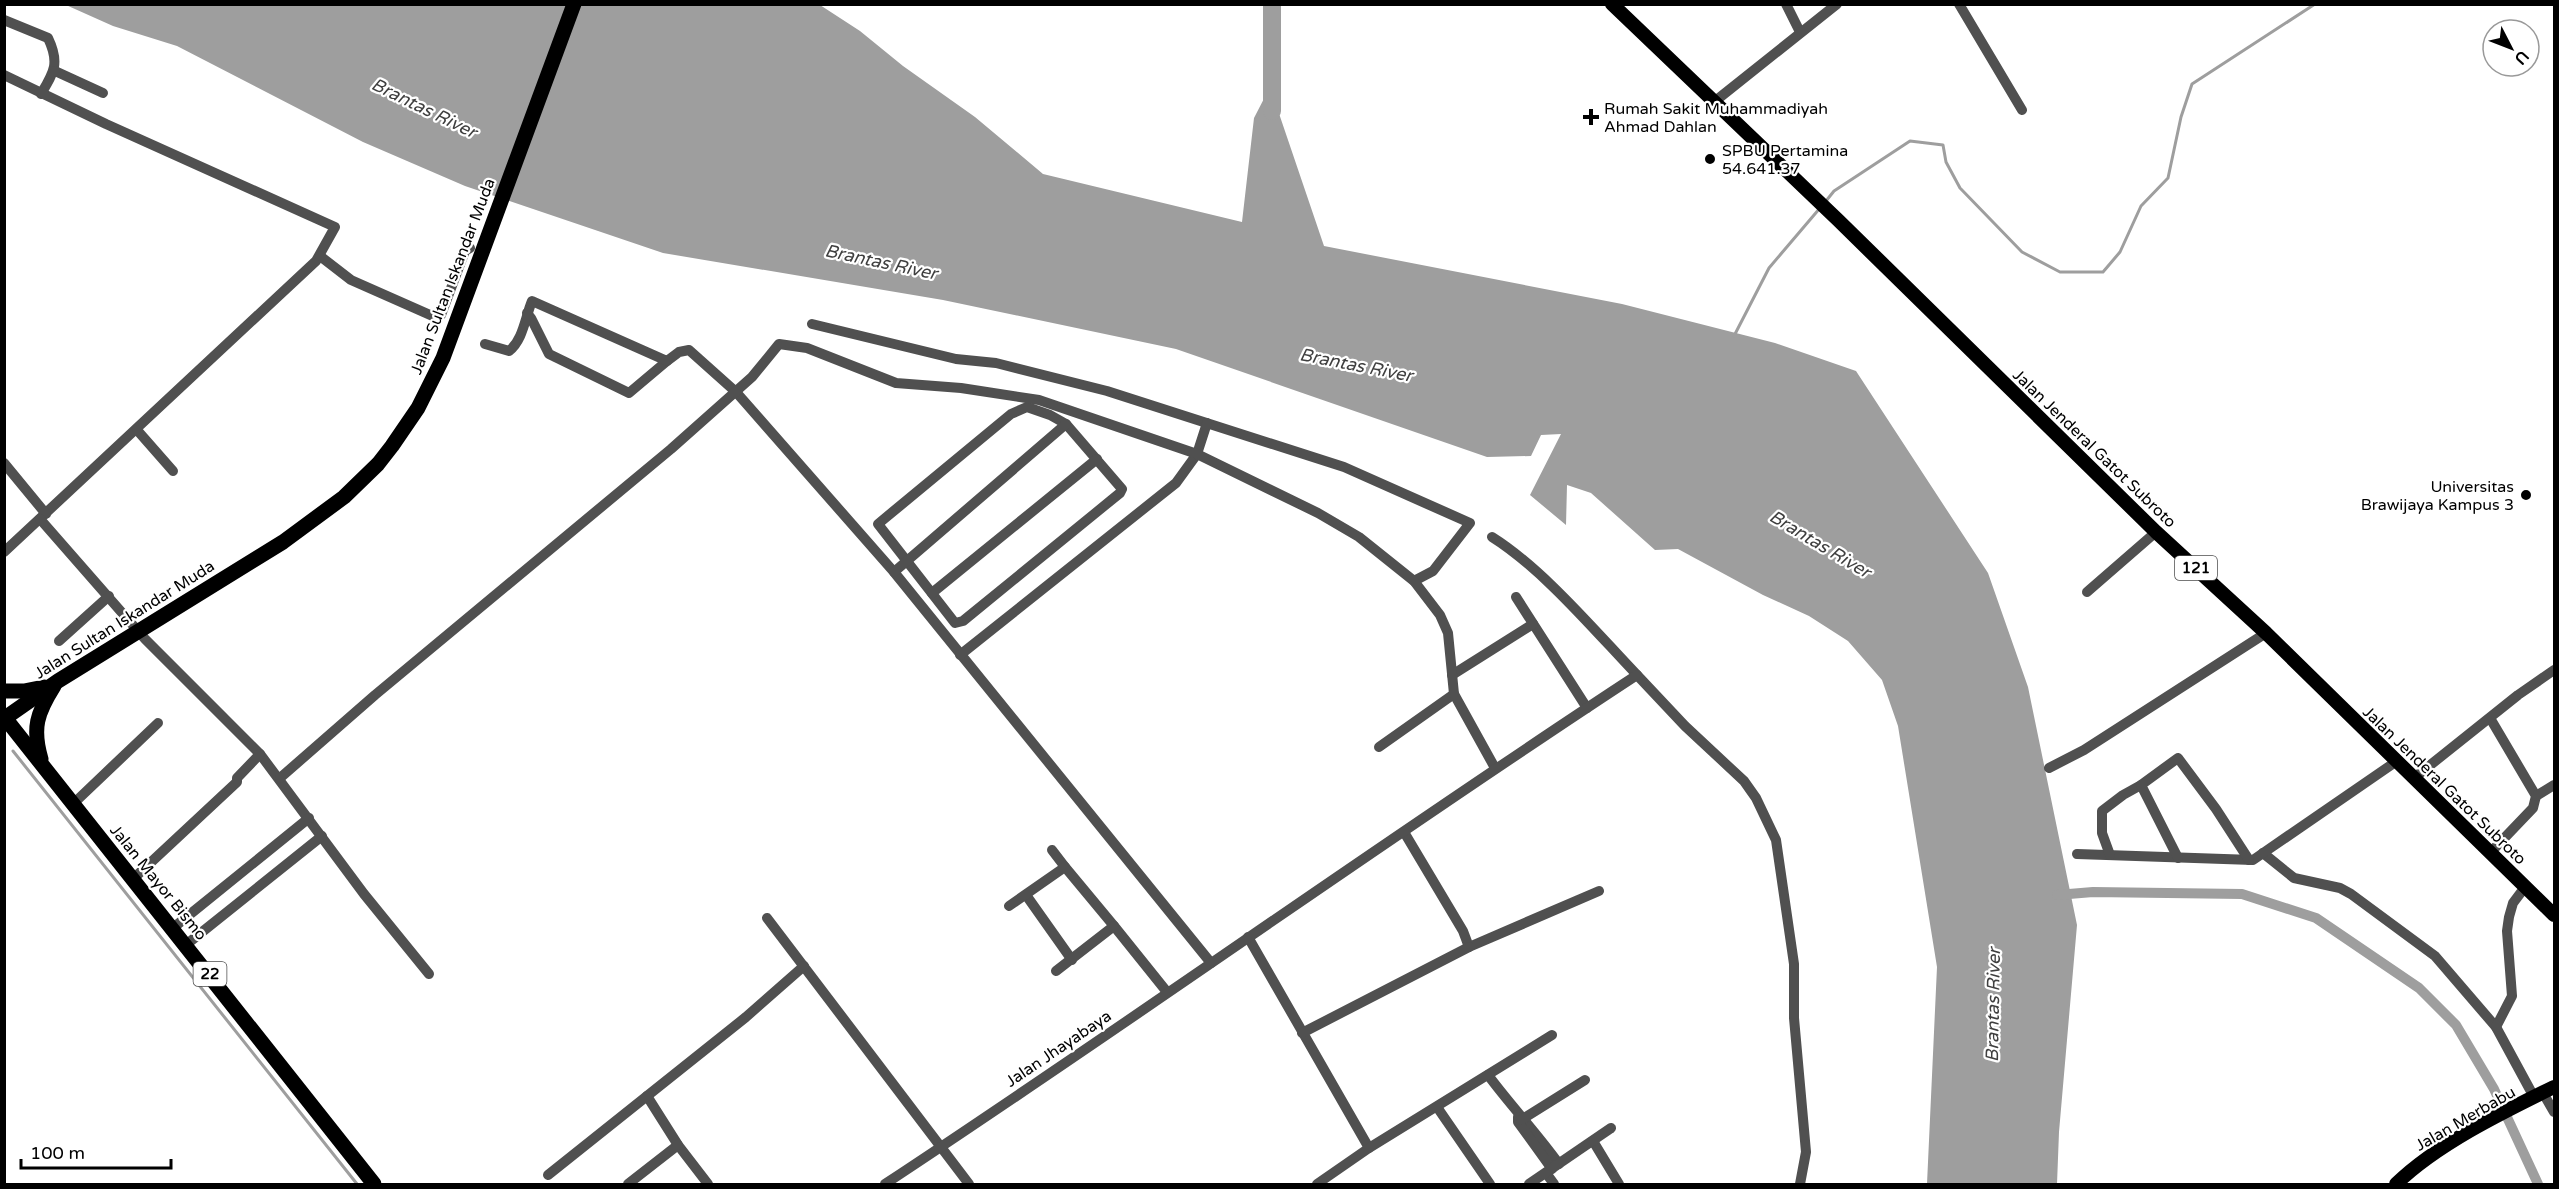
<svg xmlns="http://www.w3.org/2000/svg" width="2559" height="1189" viewBox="0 0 2559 1189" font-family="'Varela Round',sans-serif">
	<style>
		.water { fill: #9e9e9e }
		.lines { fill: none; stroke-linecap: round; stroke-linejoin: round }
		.stream { stroke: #9e9e9e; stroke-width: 3 }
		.canal { stroke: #9e9e9e; stroke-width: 10 }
		.river { stroke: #9e9e9e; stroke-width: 18 }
		.minor { stroke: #505050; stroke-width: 10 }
		.major { stroke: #000; stroke-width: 14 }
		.highway { stroke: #000; stroke-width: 15 }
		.poi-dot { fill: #000; stroke: #fff; stroke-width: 2 }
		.labels { text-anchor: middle; stroke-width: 4.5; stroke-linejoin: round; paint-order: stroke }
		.shield { fill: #fff; stroke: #4c4c4c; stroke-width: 1.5 }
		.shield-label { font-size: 15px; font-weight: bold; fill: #000 }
		.poi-label { font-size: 16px; fill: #000; stroke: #fff; text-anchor: start }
		.street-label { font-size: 16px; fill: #000; stroke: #fff }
		.water-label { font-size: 18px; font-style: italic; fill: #3f3f3f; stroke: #fff }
	</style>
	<rect width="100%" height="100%" fill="#fff"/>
	<polygon class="water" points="66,5 820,5 860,31 903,66 975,117 1043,174 1242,222 1254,118 1270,87 1324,246 1622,304 1775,343 1856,371 1988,573 2028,687 2077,925 2059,1132 2057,1184 1927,1184 1937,967 1898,726 1882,680 1848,641 1809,616 1763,595 1678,549 1655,550 1591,493 1567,485 1566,525 1530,495 1561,434 1541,435 1531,456 1487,457 1176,349 943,300 663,253 465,186 363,142 177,46 113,26"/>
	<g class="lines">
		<g class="stream">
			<polyline points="1826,201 1834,191 1910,141 1943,145 1946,162 1960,188 2022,252 2060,272 2103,272 2120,252 2141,206 2168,178 2181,117 2192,84 2315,4"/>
			<polyline points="1734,336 1769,268 1820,208"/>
			<polyline points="13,751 357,1184"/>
		</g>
		<polyline class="canal" points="2057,895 2093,892 2242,894 2316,918 2419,988 2456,1025 2494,1089 2538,1184"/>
		<polyline class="river" points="1272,4 1272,111"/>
		<g class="minor">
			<polyline points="1786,4 1800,32"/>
			<polyline points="1959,4 2022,110"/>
			<path d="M 4,20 L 48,38 C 60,63 54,72 41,94"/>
			<polyline points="55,71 103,93"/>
			<polyline points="4,75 106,124 335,227 316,261 4,552"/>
			<polyline points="1714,102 1837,4"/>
			<polyline points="320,256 351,280 437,318 441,315 465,251 470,248"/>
			<polyline points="527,313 531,318 549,354 629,393 667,361"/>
			<polyline points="812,324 956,359 996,363 1107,391 1344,467 1470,523 1433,571 1414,581"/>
			<path d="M 485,344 L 509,351 C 523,340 525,318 532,301 L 667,361 L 679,352 L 689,350 L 736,392 L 894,572 L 1211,963"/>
			<polygon points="1027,407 1050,415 1066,424 1122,489 1120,493 963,621 955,623 878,524 1011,414"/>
			<polyline points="137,430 173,471"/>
			<polyline points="4,463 46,514"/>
			<polyline points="40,519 145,639 260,754 364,894 429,974"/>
			<path d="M 1492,537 C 1543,569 1595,631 1637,675"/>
			<polyline points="894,572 1066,424"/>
			<polyline points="2087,592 2156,532"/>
			<polyline points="932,593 1097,459"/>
			<polyline points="1516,597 1587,708"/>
			<polyline points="59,641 109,596"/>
			<polyline points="960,655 1176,483 1197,454 1207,423"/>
			<polyline points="1452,675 1533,624"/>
			<polyline points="2490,718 2536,796 2533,808 2490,853"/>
			<polyline points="1379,747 1454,694"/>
			<polyline points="2049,768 2084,750 2266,633"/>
			<polyline points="280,778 375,695 671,449 752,377 779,344 807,348 896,383 961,388 1039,400 1197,454 1318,513 1359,537 1414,581 1440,615 1448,633 1454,694 1495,768"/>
			<polyline points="2414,778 2518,695 2554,670"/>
			<polyline points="2536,796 2554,785"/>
			<polyline points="73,804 158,723"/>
			<polyline points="1404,832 1463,931 1469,947 1599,891"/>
			<polyline points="1052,850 1065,867"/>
			<polyline points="2263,853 2294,878 2340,888 2351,894 2435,956 2496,1027 2534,1097"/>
			<polyline points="2077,854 2253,860 2397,761"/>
			<polyline points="2110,855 2102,833 2102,811 2123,795 2141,785"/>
			<polyline points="2178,858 2141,785 2178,758 2216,809 2249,860"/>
			<polyline points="133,879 237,782 237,778 260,754"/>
			<polyline points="1026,895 1072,960"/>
			<polyline points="1009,906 1065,867 1114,926 1056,971"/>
			<polyline points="767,918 969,1184"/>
			<polyline points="1114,926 1167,992"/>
			<polyline points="173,928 309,818"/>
			<polyline points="1248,937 1369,1148"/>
			<polyline points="187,944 322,836"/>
			<polyline points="2496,1027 2512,996 2507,931 2509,917 2513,903 2525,887"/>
			<polyline points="1302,1033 1469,947"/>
			<path d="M 1488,1075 C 1511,1106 1536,1132 1559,1164"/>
			<polyline points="2543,1093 2554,1112"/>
			<polyline points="647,1096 678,1145 708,1184"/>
			<polyline points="1437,1107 1490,1184"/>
			<polyline points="1518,1117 1518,1122 1552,1169"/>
			<polyline points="1521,1120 1585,1080"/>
			<polyline points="1593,1141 1619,1184"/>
			<polyline points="1546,1173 1554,1184"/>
			<polyline points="548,1175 746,1017 804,966"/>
			<polyline points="628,1184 678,1145"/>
			<path d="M 885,1184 C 1137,1018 1383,841 1637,675 L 1685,726 L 1744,781 L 1756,798 L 1776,840 L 1794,964 L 1794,1018 L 1806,1152 L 1800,1184"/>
			<polyline points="1317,1184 1369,1148 1552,1035"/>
			<polyline points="1529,1184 1611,1128"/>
		</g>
		<g class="major">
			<polyline points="1612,4 1838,220 2156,532 2266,633 2554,915"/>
			<path d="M 2396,1184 C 2437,1144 2503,1112 2554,1087"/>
		</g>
		<g class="highway">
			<polyline points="4,691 24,691 44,687"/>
			<path d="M 41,759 C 32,728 37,713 54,686"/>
			<polyline points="374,1184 5,718 58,681 283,542 344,497 378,464 392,446 418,408 443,358 574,4"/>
		</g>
	</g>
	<g class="poi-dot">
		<path d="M1588 108h6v6h6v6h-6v6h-6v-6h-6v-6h6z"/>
		<circle cx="1710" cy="159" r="6"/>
		<circle cx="2526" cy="495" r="6"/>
	</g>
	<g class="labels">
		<g class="shield">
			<rect x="2175" y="556" width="42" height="24" rx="4.5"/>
			<rect x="193.5" y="962" width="33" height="24" rx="4.5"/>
		</g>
		<g class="shield-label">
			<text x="2196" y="573">121</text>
			<text x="210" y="979">22</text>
		</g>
		<g class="poi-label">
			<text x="1604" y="114">Rumah Sakit Muhammadiyah<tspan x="1604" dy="18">Ahmad Dahlan</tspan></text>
			<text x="1722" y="156">SPBU Pertamina<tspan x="1722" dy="18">54.641.37</tspan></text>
			<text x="2514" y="492" text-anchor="end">Universitas<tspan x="2514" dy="18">Brawijaya Kampus 3</tspan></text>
		</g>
		<g class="street-label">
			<text transform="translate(452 276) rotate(-69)" y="6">Jalan Sultan Iskandar Muda</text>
			<text transform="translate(2095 448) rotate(44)" y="6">Jalan Jenderal Gatot Subroto</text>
			<text transform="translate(124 619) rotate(-32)" y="6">Jalan Sultan Iskandar Muda</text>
			<text transform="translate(2445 785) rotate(44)" y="6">Jalan Jenderal Gatot Subroto</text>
			<text transform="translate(159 882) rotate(51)" y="6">Jalan Mayor Bismo</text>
			<text transform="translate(1058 1048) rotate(-34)" y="6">Jalan Jhayabaya</text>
			<text transform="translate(2465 1118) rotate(-30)" y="6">Jalan Merbabu</text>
		</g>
		<g class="water-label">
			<text transform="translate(424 108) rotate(26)" y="6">Brantas River</text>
			<text transform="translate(881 262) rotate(12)" y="6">Brantas River</text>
			<text transform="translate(1356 365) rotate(11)" y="6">Brantas River</text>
			<text transform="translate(1820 544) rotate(31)" y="6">Brantas River</text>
			<text transform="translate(1993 1005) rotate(-89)" y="6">Brantas River</text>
		</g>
	</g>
	<rect width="2559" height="1189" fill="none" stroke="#000000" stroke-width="12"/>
	<g transform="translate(2511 48) rotate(132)"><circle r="28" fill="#ffffff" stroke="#999999" stroke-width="1.5"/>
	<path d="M0-4.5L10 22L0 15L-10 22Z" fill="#000000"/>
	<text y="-9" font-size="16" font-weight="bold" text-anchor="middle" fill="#000000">U</text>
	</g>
	<path d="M21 1159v9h150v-9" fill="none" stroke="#000000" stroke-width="3"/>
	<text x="30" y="1159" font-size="18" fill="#000000" stroke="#ffffff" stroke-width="4.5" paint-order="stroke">100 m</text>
</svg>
